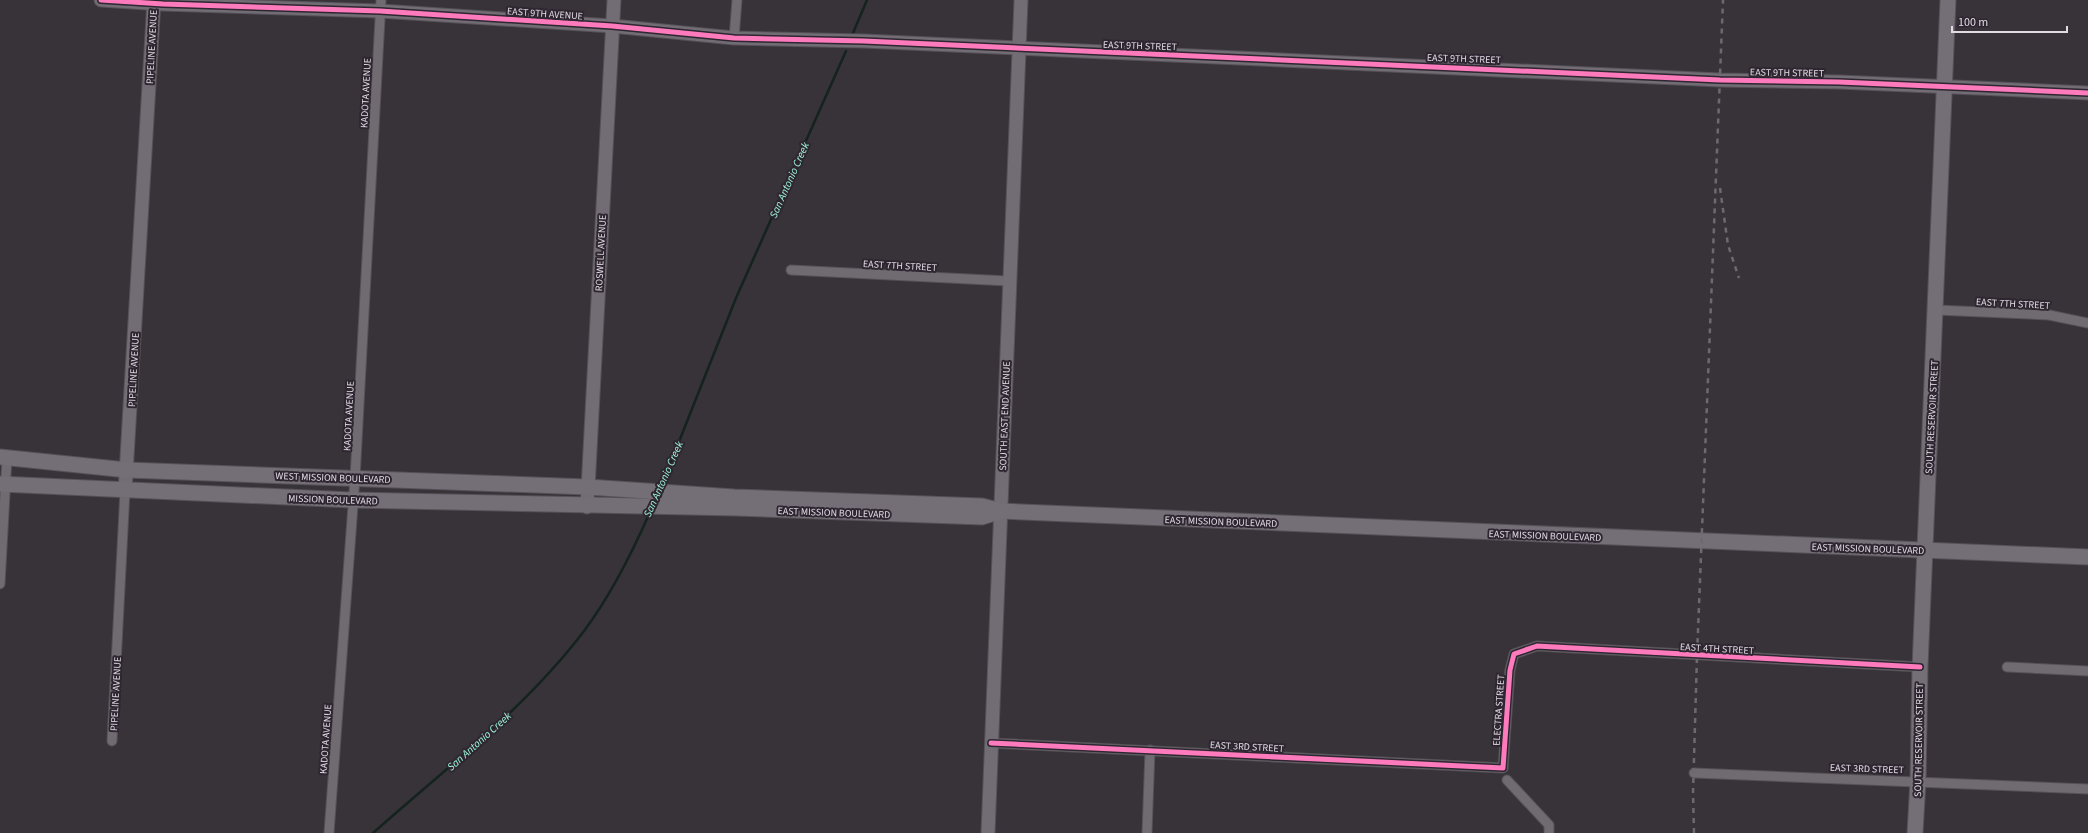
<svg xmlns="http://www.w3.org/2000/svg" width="2088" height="833" viewBox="0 0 2088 833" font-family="'Source Sans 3',sans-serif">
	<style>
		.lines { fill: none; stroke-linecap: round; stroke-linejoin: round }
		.stream { stroke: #14231e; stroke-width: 2.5 }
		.street-casing { stroke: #555157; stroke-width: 11 }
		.secondary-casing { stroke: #555157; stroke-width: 15 }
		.primary-casing { stroke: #555157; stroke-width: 17 }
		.street { stroke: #6f6b70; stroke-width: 9 }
		.secondary { stroke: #726c74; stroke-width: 13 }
		.primary { stroke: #746e77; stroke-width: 15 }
		.rail { stroke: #6d6a6f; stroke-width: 2.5; stroke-dasharray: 5 5; stroke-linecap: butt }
		.cycleway-casing { stroke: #2e2631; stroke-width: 8 }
		.cycleway { stroke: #fd7abc; stroke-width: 5 }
		.labels { text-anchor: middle; stroke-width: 4; stroke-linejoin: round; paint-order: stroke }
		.street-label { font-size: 10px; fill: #e1dbe3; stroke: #2e2631 }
		.water-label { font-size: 11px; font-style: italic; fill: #a0f9db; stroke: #2e2631 }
	</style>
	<rect width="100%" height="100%" fill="#373339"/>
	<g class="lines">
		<g class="stream">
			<polyline points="853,33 867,0"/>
			<polyline points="661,487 736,298 846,51"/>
			<path d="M 373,833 C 446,768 525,709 584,631 C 611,595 632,553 650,512"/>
		</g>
		<g class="street-casing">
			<g id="street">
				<polyline points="734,38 737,0"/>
				<polyline points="791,270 1008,281"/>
				<polyline points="1936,310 2049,315 2088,323"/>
				<polyline points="0,584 7,458"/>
				<polyline points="2007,667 2088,671"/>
				<polyline points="112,741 125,491"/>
				<polyline points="991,743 1503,768 1510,670 1514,654 1537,646 1920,667"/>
				<polyline points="1694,773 2088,789"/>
				<polyline points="1507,780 1549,825 1549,833"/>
				<polyline points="329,833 355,478 381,0"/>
				<polyline points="1147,833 1150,750"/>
			</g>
		</g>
		<g class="secondary-casing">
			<g id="secondary">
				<polyline points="101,0 163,4 380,11 612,26 734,38 864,41 1720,80 1839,82 2088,93"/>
				<polyline points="125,491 154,0"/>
				<polyline points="587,507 614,0"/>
				<polyline points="988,833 1021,0"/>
			</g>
		</g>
		<g class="primary-casing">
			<g id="primary">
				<polyline points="0,457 127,470 588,487 734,497 982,506 1001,511 2088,557"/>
				<polyline points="0,484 352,500 736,508 982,517 1001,511"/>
				<polyline points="1915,833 1918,781 1920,667 1948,0"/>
			</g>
		</g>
		<use href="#street" class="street"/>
		<use href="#secondary" class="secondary"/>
		<use href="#primary" class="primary"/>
		<g class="rail">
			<polyline points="1720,188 1728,245 1739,278"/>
			<polyline points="1694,833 1693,793 1697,656 1723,0"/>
		</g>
		<g class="cycleway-casing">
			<g id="cycleway">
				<polyline points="101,0 163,4 380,11 612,26 734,38 864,41 1720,80 1839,82 2088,93"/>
				<polyline points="991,743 1503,768 1510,670 1514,654 1537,646 1920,667"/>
			</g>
		</g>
		<use href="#cycleway" class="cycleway"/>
	</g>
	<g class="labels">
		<g class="street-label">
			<text transform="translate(545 13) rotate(4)" y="4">EAST 9TH AVENUE</text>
			<text transform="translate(1140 45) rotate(2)" y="4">EAST 9TH STREET</text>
			<text transform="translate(151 47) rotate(-87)" y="4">PIPELINE AVENUE</text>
			<text transform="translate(1464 58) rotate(2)" y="4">EAST 9TH STREET</text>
			<text transform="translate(1787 72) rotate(1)" y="4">EAST 9TH STREET</text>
			<text transform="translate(365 93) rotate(-87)" y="4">KADOTA AVENUE</text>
			<text transform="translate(600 253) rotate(-87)" y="4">ROSWELL AVENUE</text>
			<text transform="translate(900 265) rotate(3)" y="4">EAST 7TH STREET</text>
			<text transform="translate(2013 303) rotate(3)" y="4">EAST 7TH STREET</text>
			<text transform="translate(133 370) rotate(-87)" y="4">PIPELINE AVENUE</text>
			<text transform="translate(348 416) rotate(-87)" y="4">KADOTA AVENUE</text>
			<text transform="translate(1004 416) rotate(-88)" y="4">SOUTH EAST END AVENUE</text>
			<text transform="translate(1931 417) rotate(-87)" y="4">SOUTH RESERVOIR STREET</text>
			<text transform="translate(333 477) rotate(2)" y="4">WEST MISSION BOULEVARD</text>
			<text transform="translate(333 499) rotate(2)" y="4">MISSION BOULEVARD</text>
			<text transform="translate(834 512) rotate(2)" y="4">EAST MISSION BOULEVARD</text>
			<text transform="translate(1221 521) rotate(2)" y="4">EAST MISSION BOULEVARD</text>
			<text transform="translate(1545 535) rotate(2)" y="4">EAST MISSION BOULEVARD</text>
			<text transform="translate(1868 548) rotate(2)" y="4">EAST MISSION BOULEVARD</text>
			<text transform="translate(1717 648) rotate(3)" y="4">EAST 4TH STREET</text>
			<text transform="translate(115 694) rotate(-87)" y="4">PIPELINE AVENUE</text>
			<text transform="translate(1498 710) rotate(-86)" y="4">ELECTRA STREET</text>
			<text transform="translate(325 739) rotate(-86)" y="4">KADOTA AVENUE</text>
			<text transform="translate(1918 740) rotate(-89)" y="4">SOUTH RESERVOIR STREET</text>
			<text transform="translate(1247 746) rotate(3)" y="4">EAST 3RD STREET</text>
			<text transform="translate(1867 768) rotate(2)" y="4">EAST 3RD STREET</text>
		</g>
		<g class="water-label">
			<text transform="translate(789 180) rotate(-66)" y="4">San Antonio Creek</text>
			<text transform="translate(663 479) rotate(-66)" y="4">San Antonio Creek</text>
			<text transform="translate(479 741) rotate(-42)" y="4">San Antonio Creek</text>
		</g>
	</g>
	<path d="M1952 26v6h115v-6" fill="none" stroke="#e1dbe3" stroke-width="2"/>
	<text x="1958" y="26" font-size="12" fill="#e1dbe3" stroke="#2e2631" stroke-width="3" paint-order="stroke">100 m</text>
</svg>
